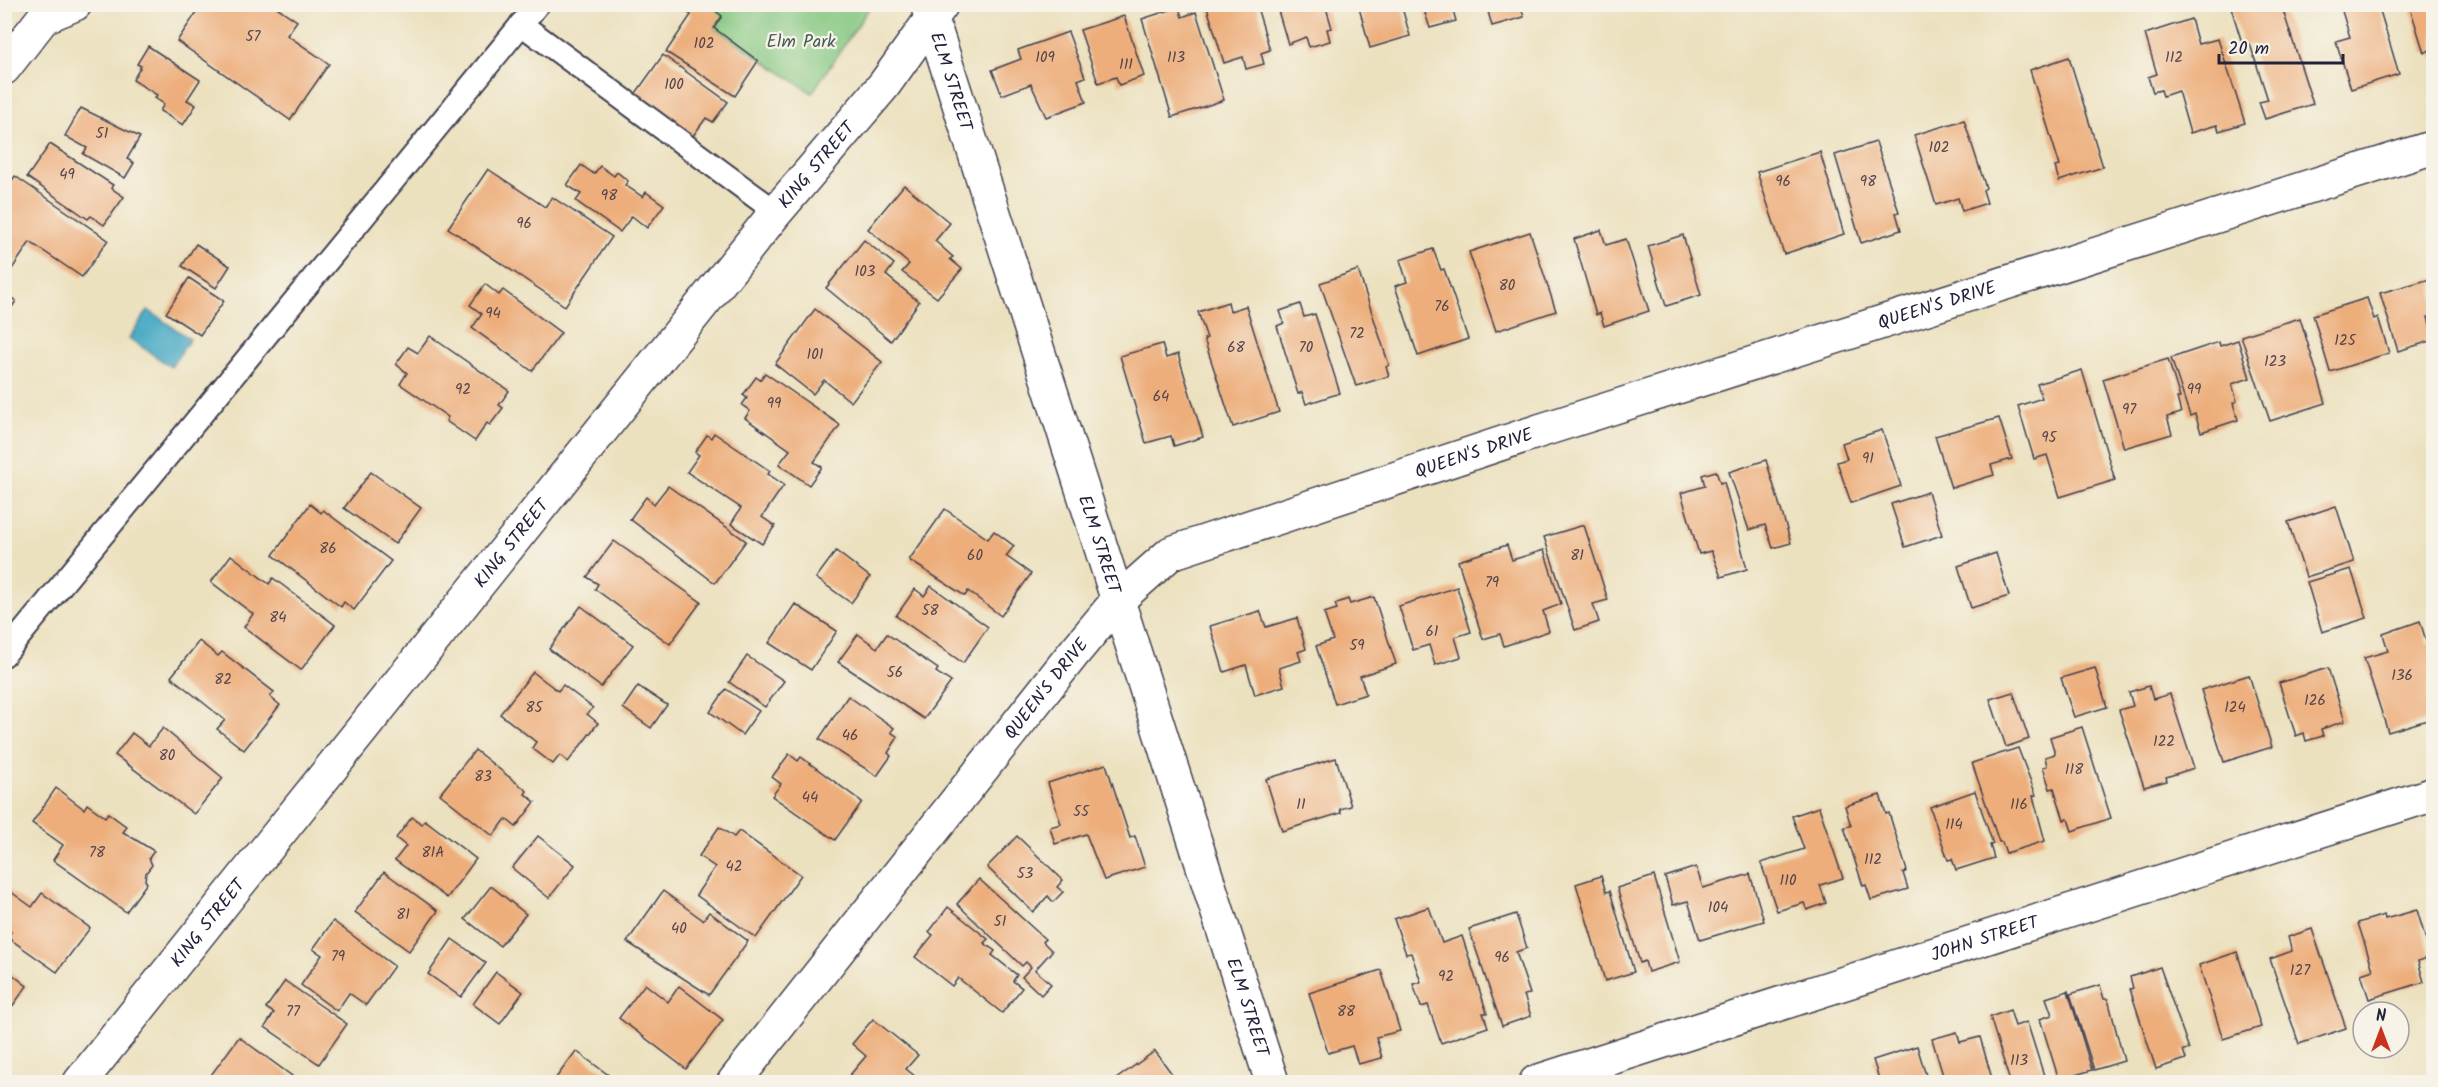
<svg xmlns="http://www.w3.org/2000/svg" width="2438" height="1087" viewBox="0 0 2438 1087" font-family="Kalam,sans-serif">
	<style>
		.green { fill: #84c781; stroke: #53745e; stroke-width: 1.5 }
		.water { fill: #46aac5; stroke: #346680; stroke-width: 1.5 }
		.building { fill: #edae7c }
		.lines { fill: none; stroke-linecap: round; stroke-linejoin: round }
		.lane-casing { stroke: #403f4f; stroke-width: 26 }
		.street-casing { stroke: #403f4f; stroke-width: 36 }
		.lane { stroke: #fff; stroke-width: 22 }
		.street { stroke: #fff; stroke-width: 33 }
		.labels { text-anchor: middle; stroke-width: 4.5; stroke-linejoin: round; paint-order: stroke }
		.number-label { font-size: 15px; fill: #55454b }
		.park-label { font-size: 18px; fill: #445c54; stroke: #f7f3e8 }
		.street-label { font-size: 18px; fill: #22223b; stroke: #f7f3e8 }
	</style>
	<rect width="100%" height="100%" fill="#f7f3e8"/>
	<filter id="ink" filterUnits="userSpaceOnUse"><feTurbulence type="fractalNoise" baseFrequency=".0167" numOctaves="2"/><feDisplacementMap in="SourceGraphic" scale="12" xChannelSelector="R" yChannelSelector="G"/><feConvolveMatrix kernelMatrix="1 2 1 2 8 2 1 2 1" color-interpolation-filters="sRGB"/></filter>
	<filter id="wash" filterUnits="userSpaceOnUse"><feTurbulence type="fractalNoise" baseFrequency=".008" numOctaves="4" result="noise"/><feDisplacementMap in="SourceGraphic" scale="24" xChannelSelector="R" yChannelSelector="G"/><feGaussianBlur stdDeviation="1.35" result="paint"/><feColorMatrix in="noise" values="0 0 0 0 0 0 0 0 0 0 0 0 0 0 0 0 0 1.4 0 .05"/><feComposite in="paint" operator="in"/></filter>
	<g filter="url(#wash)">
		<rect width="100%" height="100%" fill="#ece1bf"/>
		<polygon class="green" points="872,4 812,93 680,5"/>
		<polygon class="water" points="148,310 190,339 171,367 129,338"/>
		<g id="blocks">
			<g class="building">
				<polygon points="192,4 272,4 297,21 287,35 329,64 290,120 177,41 197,12 190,7"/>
				<polygon points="676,4 706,4 722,16 714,28 758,61 735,96 666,52 691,15"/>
				<polygon points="1206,4 1256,4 1270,50 1261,53 1264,64 1246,69 1243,57 1224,63"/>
				<polygon points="1276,4 1325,4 1332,28 1327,29 1330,41 1309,47 1306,37 1288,44"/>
				<polygon points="1358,4 1401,4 1410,36 1370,48"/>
				<polygon points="1422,4 1470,4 1470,5 1453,10 1456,21 1430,28"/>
				<polygon points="1486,4 1520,4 1524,17 1492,26"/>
				<polygon points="2230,4 2281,4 2313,104 2265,119 2259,102 2268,100 2250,44 2243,46"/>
				<polygon points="2344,4 2378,4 2399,74 2351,89 2336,41 2350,37 2341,8"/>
				<polygon points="2409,4 2434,4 2434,61 2430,50 2424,53"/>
				<polygon points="1179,7 1182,17 1196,12 1224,100 1172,117 1142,19"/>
				<polygon points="1124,16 1144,76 1119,85 1116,77 1098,83 1080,30"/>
				<polygon points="2191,19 2198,44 2218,39 2245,123 2219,131 2217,125 2190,133 2178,91 2163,96 2161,90 2153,92 2148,77 2157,74 2145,34"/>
				<polygon points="1068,32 1085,77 1078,80 1086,102 1046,117 1031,84 1002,95 992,70 1021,59 1018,50"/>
				<polygon points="148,46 200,80 187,100 196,105 183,125 160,111 164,104 155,98 157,95 133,80 141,66 137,64"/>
				<polygon points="663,55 728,102 713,122 706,118 690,140 631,100"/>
				<polygon points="2069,57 2103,167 2059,181 2055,167 2060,166 2030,70"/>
				<polygon points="81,108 140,137 127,159 134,163 125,178 83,154 87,148 65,136"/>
				<polygon points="1964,120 1986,188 1983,190 1987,203 1962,211 1958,198 1936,205 1914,135"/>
				<polygon points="1876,142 1899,212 1896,213 1901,230 1861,243 1835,155"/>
				<polygon points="50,144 113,185 111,188 124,197 104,225 91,216 88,219 27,177"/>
				<polygon points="1820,152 1844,234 1784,254 1757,172"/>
				<polygon points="581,165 594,174 600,166 614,176 617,172 628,181 625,185 643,197 646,192 664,205 647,228 632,216 620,232 576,201 581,194 567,185"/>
				<polygon points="488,169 545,207 552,197 612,237 565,306 448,228"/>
				<polygon points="15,176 108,240 82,277 30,242 8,275 4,272 4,192"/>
				<polygon points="904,185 950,223 935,241 953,257 950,259 962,269 937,298 902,272 909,264 868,229"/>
				<polygon points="1601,230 1606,245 1626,239 1649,311 1604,326 1600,313 1596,315 1574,239"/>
				<polygon points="1530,232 1556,311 1496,331 1469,252"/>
				<polygon points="1683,235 1701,295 1666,306 1648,246"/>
				<polygon points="864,240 894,264 886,275 919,302 891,341 826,288"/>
				<polygon points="196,244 230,266 216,288 182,266"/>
				<polygon points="1433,249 1441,270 1444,269 1468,339 1418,356 1395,286 1407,282 1400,260"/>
				<polygon points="1358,270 1389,365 1386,367 1389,376 1356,386 1320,283"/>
				<polygon points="189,278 224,301 200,335 166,313"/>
				<polygon points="2434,278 2434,316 2428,317 2434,340 2398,351 2380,293"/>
				<polygon points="485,284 499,295 503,290 561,333 532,371 472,328 482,314 470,305"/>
				<polygon points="4,293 16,301 4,319"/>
				<polygon points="2367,298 2374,319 2378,317 2389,353 2330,372 2313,315"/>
				<polygon points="1228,302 1230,311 1246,306 1279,412 1233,427 1204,339 1207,338 1198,312"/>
				<polygon points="1300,304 1304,317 1315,314 1340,393 1306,404 1302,392 1298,394 1277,326 1284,323 1280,311"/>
				<polygon points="815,309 882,362 851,402 824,380 813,394 775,364"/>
				<polygon points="2300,318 2326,403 2270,421 2241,336"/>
				<polygon points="430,336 509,391 499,405 503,408 490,425 487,423 475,441 446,421 448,417 400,384 407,373 396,364 408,347 418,353"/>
				<polygon points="2238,340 2250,378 2232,384 2237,401 2233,403 2238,420 2201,432 2195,414 2190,416 2171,358 2219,342 2220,346"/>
				<polygon points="1162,344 1166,358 1178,354 1203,437 1174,446 1171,436 1146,443 1120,356"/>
				<polygon points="2168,359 2180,398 2177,398 2181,413 2167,417 2172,434 2124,448 2103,379"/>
				<polygon points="2082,370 2115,480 2060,497 2047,455 2034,459 2018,406 2042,398 2037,384"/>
				<polygon points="765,373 840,425 814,462 822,467 809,485 779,464 790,450 745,418 750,411 742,405 747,398 743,395 756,377 760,380"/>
				<polygon points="1999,418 2012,459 1991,465 1994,475 1951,488 1935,436"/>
				<polygon points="1882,430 1901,486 1851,503 1837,462 1847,459 1842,443"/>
				<polygon points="714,433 770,471 768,474 784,485 762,517 775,526 762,544 731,524 741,508 687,472 699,455 695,452 707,435 711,438"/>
				<polygon points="1766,460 1791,543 1773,548 1765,525 1749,530 1729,472"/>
				<polygon points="1716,471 1720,483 1724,482 1747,569 1721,577 1711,551 1699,554 1681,493 1705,486 1702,475"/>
				<polygon points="371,472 421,508 395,544 344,508"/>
				<polygon points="668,486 746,541 715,583 630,519 646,497 654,504"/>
				<polygon points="1928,492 1942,535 1905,547 1891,504"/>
				<polygon points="310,504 321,513 323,510 391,561 354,610 344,602 341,607 273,555"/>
				<polygon points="2336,506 2354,562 2306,577 2288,522"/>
				<polygon points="945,509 988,539 994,531 1014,546 1006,556 1031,574 1001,616 968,591 965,596 909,560"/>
				<polygon points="1584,525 1608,600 1593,604 1599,622 1575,630 1544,537"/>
				<polygon points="614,541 701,602 670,644 595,589 598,584 587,577"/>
				<polygon points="1507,545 1512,560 1544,550 1561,604 1543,611 1549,631 1504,646 1500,634 1483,639 1458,561"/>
				<polygon points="836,551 870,577 851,603 816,578"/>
				<polygon points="1996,553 2009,596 1971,608 1958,566"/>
				<polygon points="231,555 269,584 273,578 335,625 301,670 244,627 253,614 211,582"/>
				<polygon points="2351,569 2367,618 2322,632 2307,582"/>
				<polygon points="931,586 988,627 963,663 896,616 915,589 924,596"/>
				<polygon points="1457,587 1471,632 1455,637 1461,657 1435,665 1429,645 1413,650 1399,606"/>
				<polygon points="1374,597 1396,664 1360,676 1366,694 1335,704 1316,646 1333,640 1324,613 1337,609 1335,604 1348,599 1350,604"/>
				<polygon points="795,604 837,631 811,670 769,643"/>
				<polygon points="581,606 633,645 601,687 549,649"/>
				<polygon points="1260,611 1266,627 1297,618 1306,649 1298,652 1301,661 1279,668 1284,686 1255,695 1246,665 1224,672 1210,626"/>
				<polygon points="2420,621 2427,644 2434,642 2434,718 2388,732 2364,658 2388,651 2383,634"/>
				<polygon points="858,634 877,648 887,634 938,669 936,672 951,682 924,719 838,662"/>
				<polygon points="199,641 218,656 222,652 274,692 270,697 280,705 244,750 217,729 225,720 171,677"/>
				<polygon points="747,656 784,681 765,707 729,682"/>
				<polygon points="2095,668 2107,707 2074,717 2061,678"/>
				<polygon points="2328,668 2345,721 2321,729 2323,736 2306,741 2304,733 2296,736 2279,683"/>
				<polygon points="533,672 558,691 563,685 593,708 587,714 598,723 568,762 560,755 553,764 532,748 536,742 500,714"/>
				<polygon points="2249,675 2272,747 2224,762 2201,690"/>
				<polygon points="638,686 667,705 651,728 623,708"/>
				<polygon points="2149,686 2153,699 2170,694 2194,768 2166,777 2167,781 2144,787 2119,710 2133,706 2129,692"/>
				<polygon points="726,689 759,711 742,735 710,712"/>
				<polygon points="2013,692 2029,739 2006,747 1990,699"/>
				<polygon points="848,696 894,728 891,732 898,737 888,753 891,756 877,776 819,739"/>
				<polygon points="2082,727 2111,818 2072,831 2068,819 2064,820 2054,788 2050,789 2043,767 2047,766 2045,757 2055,754 2050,737"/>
				<polygon points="163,728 223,778 194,814 115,755 132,733 149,746"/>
				<polygon points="2018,748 2036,795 2033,796 2045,841 2006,853 2002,842 1999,842 1972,763"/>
				<polygon points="475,750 527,791 525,794 535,802 516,827 506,819 493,836 440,794"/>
				<polygon points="789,754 798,761 801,757 862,802 835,840 772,796 781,784 772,777"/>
				<polygon points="1336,758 1351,806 1340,809 1341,813 1282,831 1266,779"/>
				<polygon points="1106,764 1130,838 1135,836 1145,867 1104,880 1086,834 1055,844 1050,827 1061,824 1048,783"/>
				<polygon points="56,788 84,809 87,804 105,817 108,813 127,827 123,832 154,851 149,858 152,865 146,873 145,880 147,883 126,912 53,860 63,845 32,823"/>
				<polygon points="1975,791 1993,844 1990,845 1994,858 1956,870 1952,859 1948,860 1930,807"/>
				<polygon points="1880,795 1886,814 1889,813 1907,871 1903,873 1908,889 1871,900 1866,885 1863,886 1844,827 1851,826 1845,806"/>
				<polygon points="1819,807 1843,878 1820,885 1826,903 1807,910 1804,903 1777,911 1761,863 1804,849 1792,816"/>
				<polygon points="412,817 422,824 425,820 476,859 447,898 395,860 406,846 396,838"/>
				<polygon points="719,827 734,837 739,831 801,875 756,938 696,895 715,867 699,856"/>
				<polygon points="538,836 575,865 549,898 512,868"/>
				<polygon points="1017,836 1063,880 1057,887 1063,892 1053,902 1048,896 1033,912 987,867"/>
				<polygon points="1696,867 1703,888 1750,874 1764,921 1700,940 1688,901 1673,905 1665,877"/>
				<polygon points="384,872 438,911 409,951 355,912"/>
				<polygon points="1601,876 1606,892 1610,891 1634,972 1605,981 1576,884"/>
				<polygon points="1654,876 1680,962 1648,972 1645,961 1640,963 1617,888"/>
				<polygon points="979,879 1045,939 1043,942 1052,951 1035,970 1051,984 1041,995 1022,977 1031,967 1026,962 1022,966 957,904"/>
				<polygon points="491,886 526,914 500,946 465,919"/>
				<polygon points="4,887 32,907 42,893 90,928 57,972 7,937 11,932 4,927"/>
				<polygon points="663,891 703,920 709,912 748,941 709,995 627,942"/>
				<polygon points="948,907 988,939 984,943 995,951 992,955 1017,975 1013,981 1022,988 1002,1013 958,978 952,986 915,957 933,935 929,932"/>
				<polygon points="1429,907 1442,943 1462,936 1487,1013 1483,1013 1488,1027 1441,1043 1428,1005 1421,1007 1413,984 1421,982 1411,953 1406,954 1394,919"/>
				<polygon points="2417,910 2431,957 2418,961 2424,982 2369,999 2361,974 2373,970 2358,923 2384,915 2385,919"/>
				<polygon points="1516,914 1527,948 1516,952 1530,994 1524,995 1531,1016 1502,1026 1469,929"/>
				<polygon points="333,921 394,966 366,1005 349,993 337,1011 301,985 322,955 313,949"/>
				<polygon points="2312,929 2346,1028 2299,1044 2270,959 2292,951 2288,937"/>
				<polygon points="452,939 486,963 461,997 428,974"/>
				<polygon points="2237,952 2261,1027 2223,1039 2199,965"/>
				<polygon points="2160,967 2189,1049 2183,1050 2186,1059 2156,1069 2130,989 2133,988 2130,977"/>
				<polygon points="4,968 27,986 4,1018"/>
				<polygon points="1381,970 1400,1031 1376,1037 1382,1058 1358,1064 1352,1046 1328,1053 1309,993"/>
				<polygon points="496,972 523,992 500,1024 473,1004"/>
				<polygon points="285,981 347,1024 319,1064 265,1027 274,1013 266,1008"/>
				<polygon points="645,984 668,1002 679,986 723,1020 686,1069 619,1018"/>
				<polygon points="2100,985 2104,999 2108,999 2124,1061 2094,1070 2070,994"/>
				<polygon points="2068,991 2092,1070 2059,1080 2040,1019 2052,1015 2046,998"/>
				<polygon points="2010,1010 2015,1026 2027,1022 2046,1082 2010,1082 1990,1017"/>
				<polygon points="873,1019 918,1055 906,1069 916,1077 911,1082 844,1082 866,1056 852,1044"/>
				<polygon points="1957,1032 1960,1042 1980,1037 1993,1082 1945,1082 1932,1039"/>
				<polygon points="239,1037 292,1076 289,1081 291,1082 221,1082 211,1075"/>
				<polygon points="1917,1046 1928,1082 1880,1082 1873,1060"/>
				<polygon points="576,1051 618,1082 553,1082"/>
				<polygon points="1155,1051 1178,1082 1112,1082"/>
			</g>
		</g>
	</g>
	<g filter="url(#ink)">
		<use href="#blocks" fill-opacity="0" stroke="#403f4f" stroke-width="1.5"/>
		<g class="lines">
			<g class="lane-casing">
				<g id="lane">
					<polyline points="521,24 776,212"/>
					<polyline points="4,655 538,4"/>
				</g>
			</g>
			<g class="street-casing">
				<g id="street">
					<path id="s1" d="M 927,4 L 1272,1082"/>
					<polyline points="44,17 75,4"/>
					<polyline points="4,68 44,17 49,4"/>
					<path id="s2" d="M 80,1082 L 776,212 L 884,85 L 942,4"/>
					<path id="s3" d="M 734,1082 L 1073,654 L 1118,600 L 1171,553 L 1542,430 L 2434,147"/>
					<path id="s4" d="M 1536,1082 L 2434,794"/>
				</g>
			</g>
			<use href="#lane" class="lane"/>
			<use href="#street" class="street"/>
		</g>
	</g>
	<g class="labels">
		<g class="number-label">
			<text x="253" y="41">57</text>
			<text x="704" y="48">102</text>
			<text x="1045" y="62">109</text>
			<text x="1176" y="62">113</text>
			<text x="2174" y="62">112</text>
			<text x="1126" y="69">111</text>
			<text x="674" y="89">100</text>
			<text x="102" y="138">51</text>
			<text x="1939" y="152">102</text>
			<text x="67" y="179">49</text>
			<text x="1783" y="186">96</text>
			<text x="1868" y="186">98</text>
			<text x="609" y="200">98</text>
			<text x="524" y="228">96</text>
			<text x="865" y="276">103</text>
			<text x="1507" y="290">80</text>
			<text x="1442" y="311">76</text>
			<text x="493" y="318">94</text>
			<text x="1357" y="338">72</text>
			<text x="2345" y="345">125</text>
			<text x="1236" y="352">68</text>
			<text x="1306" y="352">70</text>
			<text x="815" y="359">101</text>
			<text x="2275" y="366">123</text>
			<text x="463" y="394">92</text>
			<text x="2194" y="394">99</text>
			<text x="1161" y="401">64</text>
			<text x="774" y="408">99</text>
			<text x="2129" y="414">97</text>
			<text x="2049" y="442">95</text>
			<text x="1868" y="463">91</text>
			<text x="328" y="553">86</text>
			<text x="975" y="560">60</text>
			<text x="1577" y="560">81</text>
			<text x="1492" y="587">79</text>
			<text x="930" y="615">58</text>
			<text x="278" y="622">84</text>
			<text x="1432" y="636">61</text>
			<text x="1357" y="650">59</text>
			<text x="895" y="677">56</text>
			<text x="2402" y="680">136</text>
			<text x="223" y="684">82</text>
			<text x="2315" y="705">126</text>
			<text x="534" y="712">85</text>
			<text x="2235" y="712">124</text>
			<text x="850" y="740">46</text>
			<text x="2164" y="746">122</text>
			<text x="167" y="760">80</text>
			<text x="2074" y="774">118</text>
			<text x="483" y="781">83</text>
			<text x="810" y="802">44</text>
			<text x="1301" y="809">11</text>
			<text x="2019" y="809">116</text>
			<text x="1081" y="816">55</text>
			<text x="1954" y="829">114</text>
			<text x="97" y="857">78</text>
			<text x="433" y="857">81A</text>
			<text x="1873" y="864">112</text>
			<text x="734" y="871">42</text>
			<text x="1025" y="878">53</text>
			<text x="1788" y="885">110</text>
			<text x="1718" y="912">104</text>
			<text x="403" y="919">81</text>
			<text x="1000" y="926">51</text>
			<text x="679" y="933">40</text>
			<text x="338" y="961">79</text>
			<text x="1502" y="962">96</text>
			<text x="2300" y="975">127</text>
			<text x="1446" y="981">92</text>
			<text x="293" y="1016">77</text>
			<text x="1346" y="1016">88</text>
			<text x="2019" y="1065">113</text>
		</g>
		<g class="park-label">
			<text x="801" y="47">Elm Park</text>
		</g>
		<g class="street-label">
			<text dy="6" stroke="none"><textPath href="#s1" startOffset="81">ELM STREET</textPath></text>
			<text dy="6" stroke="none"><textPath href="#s2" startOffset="1176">KING STREET</textPath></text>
			<text dy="6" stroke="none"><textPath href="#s3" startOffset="1492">QUEEN'S DRIVE</textPath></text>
			<text dy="6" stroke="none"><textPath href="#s3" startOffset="1006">QUEEN'S DRIVE</textPath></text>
			<text dy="6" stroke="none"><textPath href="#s2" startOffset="690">KING STREET</textPath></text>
			<text dy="6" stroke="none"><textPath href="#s1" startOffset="567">ELM STREET</textPath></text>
			<text dy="6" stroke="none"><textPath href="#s3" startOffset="502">QUEEN'S DRIVE</textPath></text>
			<text dy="6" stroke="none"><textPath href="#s2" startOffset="204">KING STREET</textPath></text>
			<text dy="6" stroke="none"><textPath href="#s4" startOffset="471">JOHN STREET</textPath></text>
			<text dy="6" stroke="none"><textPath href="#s1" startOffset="1053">ELM STREET</textPath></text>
		</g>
	</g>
	<rect width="2438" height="1087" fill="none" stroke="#f7f3e8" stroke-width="24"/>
	<g transform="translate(2381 1030)"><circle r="28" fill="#f7f3e8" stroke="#a29fa3" stroke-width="1.5"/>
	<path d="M0-4.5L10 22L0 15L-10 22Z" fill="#c8321e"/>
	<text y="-9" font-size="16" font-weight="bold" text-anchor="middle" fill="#22223b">N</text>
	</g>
	<path d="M2219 54v9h124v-9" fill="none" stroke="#22223b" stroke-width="3"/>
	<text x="2228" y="54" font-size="18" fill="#22223b" stroke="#f7f3e8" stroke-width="4.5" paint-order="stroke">20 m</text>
</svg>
